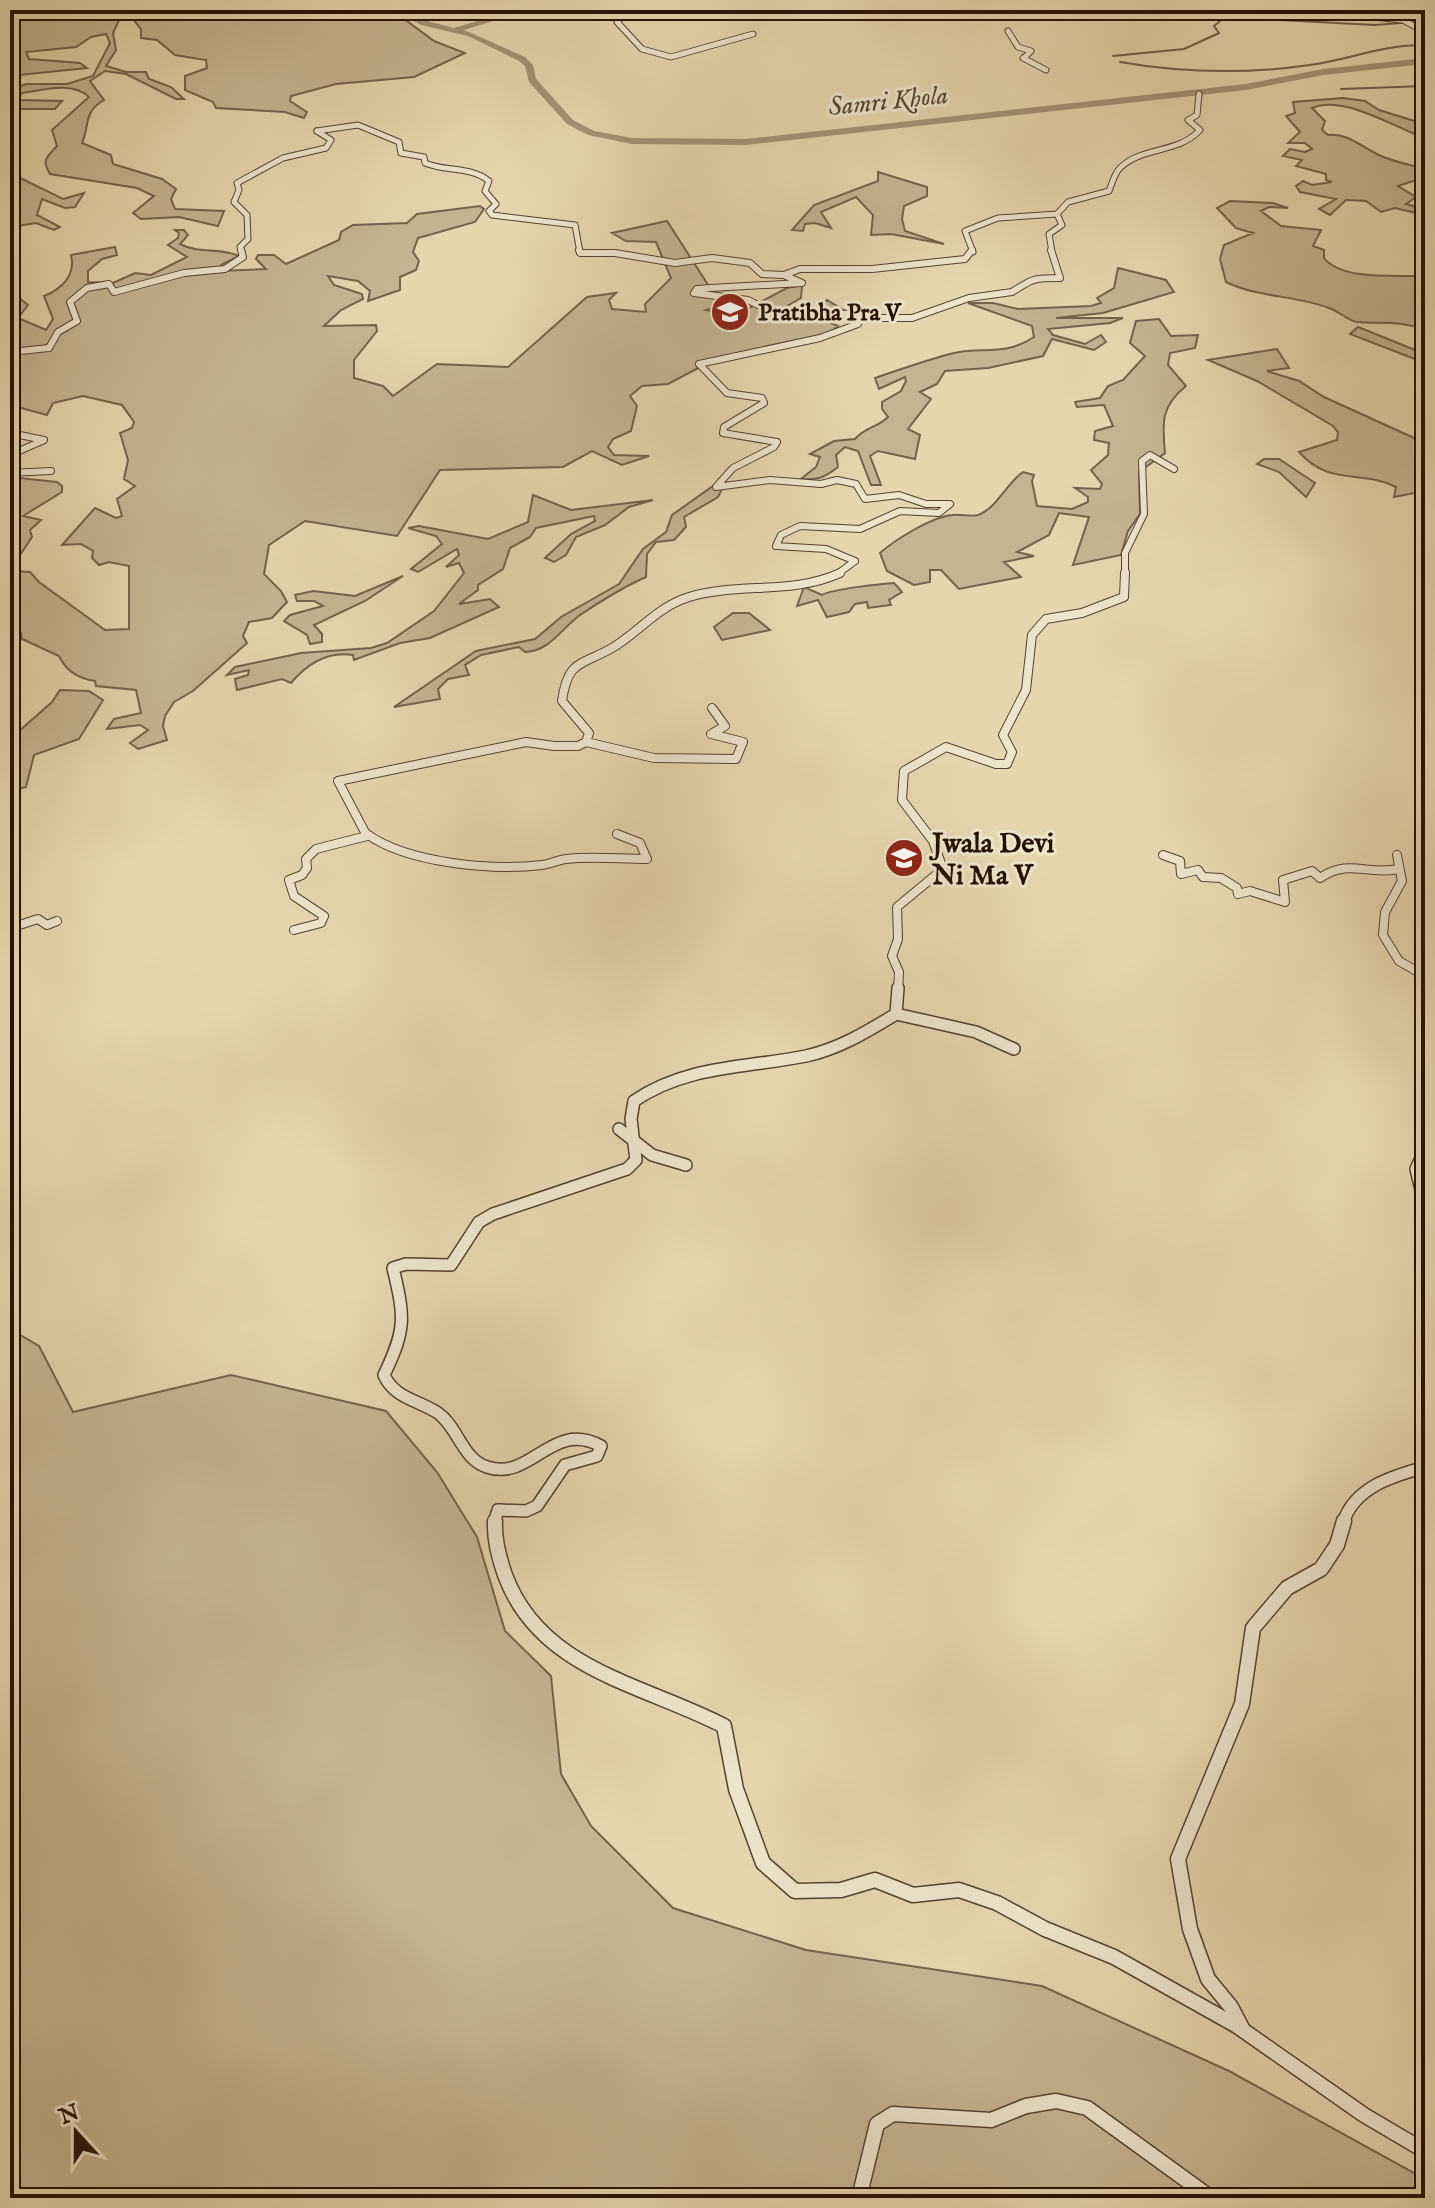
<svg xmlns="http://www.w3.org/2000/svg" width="1435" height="2208" viewBox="0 0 1435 2208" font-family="'IM FELL English',serif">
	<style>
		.green { fill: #c4b591; stroke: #74634a; stroke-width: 2 }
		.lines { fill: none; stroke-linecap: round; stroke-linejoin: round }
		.stream { stroke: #705f47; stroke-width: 2 }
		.river { fill: #a39374; fill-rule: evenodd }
		.minor-far4-casing { stroke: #54422e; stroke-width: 7 }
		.minor-far3-casing { stroke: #54422e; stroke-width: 8 }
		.minor-far2-casing { stroke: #54422e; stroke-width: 10 }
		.minor-far1-casing { stroke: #54422e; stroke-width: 14 }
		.minor-casing { stroke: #54422e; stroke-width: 17 }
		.minor-far4 { stroke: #eee4ca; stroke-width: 5 }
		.minor-far3 { stroke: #eee4ca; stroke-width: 6 }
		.minor-far2 { stroke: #eee4ca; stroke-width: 8 }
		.minor-far1 { stroke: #eee4ca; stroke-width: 11 }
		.minor { stroke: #eee4ca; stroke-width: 14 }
		.labels { text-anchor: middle; stroke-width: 6; stroke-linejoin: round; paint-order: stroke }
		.far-poi-label { font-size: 24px; font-weight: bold; fill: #241104; stroke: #eee4ca; text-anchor: start }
		.far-water-label { font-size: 26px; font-style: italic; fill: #574531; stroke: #eee4ca }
		.poi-label { font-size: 28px; font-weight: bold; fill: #241104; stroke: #eee4ca; text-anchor: start }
	</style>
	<rect width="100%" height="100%" fill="#e5d6ae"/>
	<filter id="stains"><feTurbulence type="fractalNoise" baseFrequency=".0025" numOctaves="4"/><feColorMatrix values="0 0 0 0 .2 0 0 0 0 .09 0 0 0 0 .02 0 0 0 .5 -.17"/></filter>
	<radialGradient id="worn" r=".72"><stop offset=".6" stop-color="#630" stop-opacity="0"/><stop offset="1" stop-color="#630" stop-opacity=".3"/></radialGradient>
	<g class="green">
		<path d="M 10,10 L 124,10 L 113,33 L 116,50 L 106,66 L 126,72 L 146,72 L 149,79 L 171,87 L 184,99 L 176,99 L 126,74 L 105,71 L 90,81 L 104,100 C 83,112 90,125 82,143 L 111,155 L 113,164 L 162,179 L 176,189 L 171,199 L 175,209 L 224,211 L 218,226 L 179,217 L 141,219 L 133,213 L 154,196 L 137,188 L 50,174 C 41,160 47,157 57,146 L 52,130 L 89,97 C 73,81 43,90 22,93 L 16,100 L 62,101 L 55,109 L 10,109 L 10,90 L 26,84 L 67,84 L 93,76 L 110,43 L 106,34 L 91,37 L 76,47 L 26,52 L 29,59 L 80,63 L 87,68 L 10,76 Z"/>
		<polygon points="132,10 392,10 434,41 465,53 414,77 336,84 291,96 290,101 307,112 304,118 285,112 216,108 213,102 185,90 185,76 207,68 206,60 175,55 157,40 141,38 141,29 132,18"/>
		<path d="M 1343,98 L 1365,101 L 1379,110 L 1421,123 L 1419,107 L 1425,108 L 1425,138 C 1393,127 1343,94 1312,108 L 1325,121 L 1322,130 L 1328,135 C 1349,133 1361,147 1381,156 C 1395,162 1411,165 1425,169 L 1425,177 L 1398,186 L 1416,197 L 1406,204 L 1425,209 L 1425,215 L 1395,208 L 1381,212 L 1366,201 L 1346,200 L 1330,215 L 1319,209 L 1336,199 L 1300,192 L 1296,186 L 1303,181 L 1312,185 L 1332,182 L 1326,180 L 1326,174 L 1296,166 L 1302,160 L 1283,156 L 1290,149 L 1305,152 L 1312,149 L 1305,143 L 1288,143 L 1300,132 L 1286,116 L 1295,113 L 1293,102 Z"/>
		<polygon points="878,172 927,187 927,196 904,206 902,219 905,231 944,244 891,234 871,235 873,215 856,197 821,212 831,228 815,223 805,224 803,231 792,230 814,205 878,181"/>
		<polygon points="10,173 63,199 84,193 75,207 65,208 42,199 37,215 60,227 54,230 36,223 10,227"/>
		<path d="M 1230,201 L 1273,203 L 1288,208 L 1269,207 L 1261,211 L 1281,226 L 1321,230 L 1313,246 L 1324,250 L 1324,258 C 1342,281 1397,275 1425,276 L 1425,292 L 1415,292 L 1425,296 L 1425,330 C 1400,320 1382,324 1357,322 C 1348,321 1339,311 1329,308 C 1295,295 1259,298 1226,282 L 1220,259 L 1224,245 L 1253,233 L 1236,228 L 1217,208 Z"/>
		<path d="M 480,206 L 484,209 L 475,222 L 418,238 L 413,252 L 419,261 L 416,270 L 400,277 L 400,290 L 368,301 L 370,291 L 358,281 L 328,276 L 334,285 L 362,294 L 363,299 L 341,310 L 324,326 L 376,325 L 377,331 L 354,360 L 354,378 L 383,386 L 393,396 L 437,364 L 508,367 L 587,297 L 616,293 L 609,300 L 612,309 L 646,312 L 645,304 L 671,278 L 656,242 L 626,241 L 612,233 L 667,221 L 721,305 L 706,310 L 734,316 L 787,288 L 802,285 L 801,298 L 780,310 L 806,315 L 827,300 L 847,312 L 823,315 L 824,320 L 838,326 L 822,339 L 702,366 L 668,384 L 642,386 L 630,396 L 637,406 L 631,431 L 613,439 L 608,447 L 614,455 L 649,456 L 622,465 L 592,451 L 563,467 L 440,470 L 397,536 L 305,521 L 269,545 L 264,574 L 281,591 L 287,602 L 272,618 L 249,622 L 243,636 L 247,643 L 193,691 L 174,702 L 165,716 L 163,726 L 167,740 L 138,749 L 130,743 L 148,730 L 140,725 L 107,729 L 114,719 L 141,713 L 136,690 L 96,686 L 95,681 C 78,678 67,672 59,656 L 22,639 L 21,633 L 10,628 L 10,477 L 57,482 L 62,486 L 62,492 L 23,516 L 41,520 L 30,530 L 32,537 L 14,564 L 15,571 L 30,572 L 39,582 L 105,630 L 129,629 L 129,566 L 109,562 L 99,565 L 92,558 L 93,551 L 81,544 L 62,545 L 95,508 L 116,518 L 122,516 L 117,499 L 135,486 L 124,479 L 128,460 L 120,433 L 132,428 L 134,422 L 122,405 L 83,396 L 53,403 L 47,415 L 10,405 L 10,282 L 14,285 L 14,294 L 28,305 L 18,318 L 46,330 L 53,319 L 44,296 C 62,289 76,275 71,255 L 115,247 L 117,255 L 102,259 L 88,271 L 88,282 L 113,283 L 135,273 L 151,275 L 187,257 L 168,245 L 178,238 L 179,233 L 175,230 L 184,230 L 188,235 L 180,244 C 199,254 221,247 239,256 L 221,265 L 219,271 L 266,269 L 256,259 L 258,255 L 274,255 L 286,264 L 339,240 L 341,232 L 353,225 L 407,223 L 417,214 Z"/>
		<path d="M 1118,268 L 1166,280 L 1174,292 L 1103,313 L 1056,318 L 1123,318 L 1110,323 L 1048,329 L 1053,335 L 1085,344 L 1101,335 L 1106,342 L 1094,350 L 1052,339 L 1043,356 L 988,368 L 945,371 L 937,384 L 920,392 L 931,399 L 908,429 L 920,435 L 915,459 L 878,451 L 870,456 L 881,485 L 871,485 L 858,451 L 845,447 L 836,455 L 838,467 C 824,478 818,480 801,479 L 816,467 L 820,457 L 810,454 L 834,441 L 855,439 C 865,427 877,428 888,417 L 882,409 L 882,402 L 901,391 L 906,381 L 905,377 L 879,389 L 875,378 C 901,369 924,361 950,354 C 981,345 1002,358 1034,337 L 1032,326 L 968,303 L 993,303 L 1018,309 L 1091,306 L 1101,303 L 1097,298 L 1114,288 Z"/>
		<path d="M 1159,319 L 1171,336 L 1198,335 L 1195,348 L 1170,353 L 1168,365 L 1186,386 C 1161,406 1162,422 1165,453 L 1139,472 L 1140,514 L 1128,531 L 1121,555 L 1073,565 L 1089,517 L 1059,513 L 1049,535 L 1017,552 L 1034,556 L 1004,562 L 1021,577 L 959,589 L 941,570 L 930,570 L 930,582 L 914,585 L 887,571 L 880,553 C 896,539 932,517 952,515 C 960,514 971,517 978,515 C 997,508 1006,484 1023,472 L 1034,475 L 1032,481 L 1037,506 L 1072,509 L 1088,502 L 1088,497 L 1075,488 L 1100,489 L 1102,484 L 1091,470 L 1108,455 L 1109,443 L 1094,440 L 1095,431 L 1113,426 L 1104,405 L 1077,407 L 1075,402 L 1100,398 L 1108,386 L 1123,380 L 1145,356 L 1130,343 L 1136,321 Z"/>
		<polygon points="1358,327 1425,354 1425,363 1350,334"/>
		<path d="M 1277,349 L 1289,368 L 1267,371 L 1299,381 L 1324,397 L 1425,443 L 1425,491 L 1394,497 L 1396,487 C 1360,469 1330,487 1299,452 L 1337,440 L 1338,432 L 1333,426 L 1257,381 L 1208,360 Z"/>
		<polygon points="1264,459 1279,459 1315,483 1306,497 1279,472 1257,464"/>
		<path d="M 725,483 L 718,497 L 684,517 L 686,527 L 674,540 L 656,542 L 647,554 L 646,577 C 623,587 601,601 580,615 C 562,628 549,652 525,652 L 519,647 L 481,655 L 465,665 L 469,675 L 448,679 L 438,689 L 440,699 L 394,707 L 476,651 L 535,639 L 561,617 L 619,584 L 643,549 L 666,532 L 672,515 L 713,486 Z"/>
		<path d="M 533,495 L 571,510 L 653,500 L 629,507 L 605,525 L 576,537 L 566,555 L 554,562 L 545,558 L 571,534 L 595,521 L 594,516 L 536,528 L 530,537 L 510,548 L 503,569 L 478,585 L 478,590 L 459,604 L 490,599 L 499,607 L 430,638 L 400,643 L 354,660 L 353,655 C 328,651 307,664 291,683 L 282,679 L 237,690 L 235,679 L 248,675 L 249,670 L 227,675 L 235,667 L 301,653 L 371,648 L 387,643 L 434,611 L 464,573 L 459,563 L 446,567 L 459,555 L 457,549 L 418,572 L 411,569 L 442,544 L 436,536 L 408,528 L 419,526 L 488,539 L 528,522 Z"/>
		<polygon points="403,576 365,601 314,625 322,634 322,642 310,644 307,635 284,621 290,615 323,606 314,601 297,601 295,595 313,591 355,596"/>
		<path d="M 894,583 L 902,592 L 889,600 L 891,605 L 868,608 L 867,602 L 855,604 L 849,612 L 827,617 L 818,600 L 797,606 L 804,587 L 822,595 C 832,589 880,584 894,583 Z"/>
		<polygon points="733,613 749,613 770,630 722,640 714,627"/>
		<polygon points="60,690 89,691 103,700 79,739 34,755 26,787 10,791 10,739 52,702"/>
		<polygon points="10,1329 39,1346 73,1412 231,1375 386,1411 437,1472 477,1537 505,1631 551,1676 561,1774 591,1826 673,1908 806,1950 1042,1986 1229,2071 1425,2179 1425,2198 10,2198"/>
	</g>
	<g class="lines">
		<g class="stream">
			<polyline points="1113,56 1184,49 1219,33 1214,26 1225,17 1375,25 1425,21"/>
			<path d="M 1120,62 C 1183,73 1247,74 1310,65 C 1352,59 1381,45 1425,45"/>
			<polyline points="1341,89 1425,86"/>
		</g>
		<polygon class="river" points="393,10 403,10 427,21 454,28 498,15 566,10 499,19 464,30 525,57 533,65 536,79 573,120 594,131 632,138 745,139 1246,84 1323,69 1425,58 1425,64 1323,75 1246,90 745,145 632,144 588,135 567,124 529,82 525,66 519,61 468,36 421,25"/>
		<g class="minor-far4-casing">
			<g id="minor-far4">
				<polyline points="678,10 626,13 617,22 642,49 671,57 753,34"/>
				<polyline points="1142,10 1180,17 1286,10"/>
				<polyline points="1301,10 1403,20 1425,32"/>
				<polyline points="1008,31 1018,47 1031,51 1024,58"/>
				<polyline points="1023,58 1046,70"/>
				<path d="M 317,131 L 358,125 L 399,142 L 401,153 L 424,157 L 425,163 C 446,172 471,166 489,181 L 485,191 L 496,204 L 489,211 L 492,215 L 575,225 L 580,252"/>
				<polyline points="242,252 240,247 248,239 247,215 234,202 239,190 237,183 283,158 326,148 331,140 317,131"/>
				<path d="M 973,252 L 965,231 L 998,218 L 1057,214 L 1068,202 L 1109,191 C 1112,184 1114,174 1120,168 C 1142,146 1178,154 1200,130 L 1188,120 L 1197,115 L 1199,94"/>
				<polyline points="1052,252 1049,234 1062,225 1057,214"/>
			</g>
		</g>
		<g class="minor-far3-casing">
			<g id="minor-far3">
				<polyline points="579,250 580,253 615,253 675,263 712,258 750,263 762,274 784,275 800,269 872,269 965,259 972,250"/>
				<path d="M 786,276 L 802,283 L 710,288 L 697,289 L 694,293 L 748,300 L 766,309 L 805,317 L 857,313 L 860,318 L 912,318 L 969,298 L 1012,292 C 1033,279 1031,278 1060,278 L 1051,250"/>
				<polyline points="10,352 49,348 58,332 77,321 70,302 87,288 109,284 114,292 184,273 225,269 243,257 241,250"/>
				<polyline points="10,433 44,440 10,455"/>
				<polyline points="10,473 51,471"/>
				<polyline points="836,575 855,561 826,549 776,546 781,535 800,526 860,529 900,511 939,513 950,504 926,504 899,495 865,499 856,484 837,480 821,484 770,480 716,487 733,468 774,447 777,442 723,433 724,427 764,403 762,398 727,393 699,364 820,338 858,324 860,318"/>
				<polyline points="1125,575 1125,553 1144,514 1142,461 1150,455 1174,469"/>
			</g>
		</g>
		<g class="minor-far2-casing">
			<g id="minor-far2">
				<polyline points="586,742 654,758 736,759 743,742 711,734 725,726 712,708"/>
				<path d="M 367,834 C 407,863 492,871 542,865 C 550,864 558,860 566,859 C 592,856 620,859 647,859 L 640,843 L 617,834"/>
				<path d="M 1163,855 L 1180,861 L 1181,874 L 1198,870 L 1203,877 L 1221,878 L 1237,888 L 1238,894 L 1250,891 L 1285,902 L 1283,880 L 1312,871 L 1320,878 C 1350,858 1367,876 1399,869"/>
				<polyline points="1397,855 1402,881 1385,912 1383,935 1399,961 1425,976"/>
				<polyline points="10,928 38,919 47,925 57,921"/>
				<path d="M 294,930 L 321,923 L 324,916 L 294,896 L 289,880 L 302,875 L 307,868 L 306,859 L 316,849 L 367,836 L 338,781 L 526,742 L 554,746 L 578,746 L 586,742 L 589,733 L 562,701 C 568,659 581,666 612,648 C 639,632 657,607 689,597 C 738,582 793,595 840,573"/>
				<polyline points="898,990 899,972 892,956 898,939 897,907 943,869 933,841 902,800 904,771 946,747 996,764 1007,764 1012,752 1003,735 1026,690 1032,635 1046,619 1082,613 1124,597 1125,573"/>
			</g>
		</g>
		<g class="minor-far1-casing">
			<g id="minor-far1">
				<polyline points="896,1014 976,1032 1014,1049"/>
				<polyline points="619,1129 652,1155 686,1165"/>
				<polyline points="1425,1149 1416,1169 1425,1206"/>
				<path d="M 494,1523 L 498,1510 L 526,1511 L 537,1506 L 565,1465 L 597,1456 L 601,1446 C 552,1419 531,1482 487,1467 C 462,1459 458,1427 438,1413 C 418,1400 394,1398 384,1375 C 406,1329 405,1318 393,1268 L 406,1264 L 451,1265 L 479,1222 L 493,1214 L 627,1169 L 636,1160 L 631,1119 L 634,1101 C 687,1065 746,1068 806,1056 C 839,1049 868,1031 896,1014 L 898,988"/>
				<path d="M 1343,1523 C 1354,1487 1393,1476 1425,1467"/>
			</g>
		</g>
		<g class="minor-casing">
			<g id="minor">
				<path d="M 495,1521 C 494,1539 499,1558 505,1575 C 540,1670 643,1684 724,1726 L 736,1789 L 763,1863 L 795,1891 L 841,1890 L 875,1880 L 913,1895 L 959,1890 L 997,1903 L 1045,1929 L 1114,1957 L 1237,2026 L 1364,2115 L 1425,2151"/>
				<polyline points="1242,2028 1231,2007 1208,1979 1190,1929 1178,1859 1242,1704 1253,1628 1287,1588 1321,1569 1337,1545 1344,1521"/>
				<polyline points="859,2198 877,2124 893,2114 991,2120 1026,2106 1056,2101 1087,2108 1211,2198"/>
			</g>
		</g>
		<use href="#minor-far4" class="minor-far4"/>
		<use href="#minor-far3" class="minor-far3"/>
		<use href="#minor-far2" class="minor-far2"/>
		<use href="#minor-far1" class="minor-far1"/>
		<use href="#minor" class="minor"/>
	</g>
	<defs>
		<g id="school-disc" transform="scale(2)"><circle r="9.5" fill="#8f2418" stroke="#eee4ca"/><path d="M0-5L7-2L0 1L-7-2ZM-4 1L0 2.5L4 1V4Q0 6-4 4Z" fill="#fff"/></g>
	</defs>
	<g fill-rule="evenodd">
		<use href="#school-disc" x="730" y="312"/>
		<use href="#school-disc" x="904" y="858"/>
	</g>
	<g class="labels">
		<g class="far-poi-label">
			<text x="758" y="320">Pratibha Pra V</text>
		</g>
		<g class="far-water-label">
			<text transform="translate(888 100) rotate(-6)" y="9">Samri Khola</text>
		</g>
		<g class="poi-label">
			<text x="932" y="852">Jwala Devi<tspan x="932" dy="32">Ni Ma V</tspan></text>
		</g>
	</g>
	<rect width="1435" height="2208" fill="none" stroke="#e5d6ae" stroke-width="40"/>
	<rect x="12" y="12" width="1411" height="2184" fill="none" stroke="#241104" stroke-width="4"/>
	<rect x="20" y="20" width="1395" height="2168" fill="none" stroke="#241104" stroke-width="2"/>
	<g transform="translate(76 2132) rotate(339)" stroke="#eee4ca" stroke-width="6" paint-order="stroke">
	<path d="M0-6L14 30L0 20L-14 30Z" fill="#241104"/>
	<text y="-12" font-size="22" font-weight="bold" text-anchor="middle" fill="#241104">N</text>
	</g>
	<rect width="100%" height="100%" filter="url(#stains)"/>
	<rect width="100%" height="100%" fill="url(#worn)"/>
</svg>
